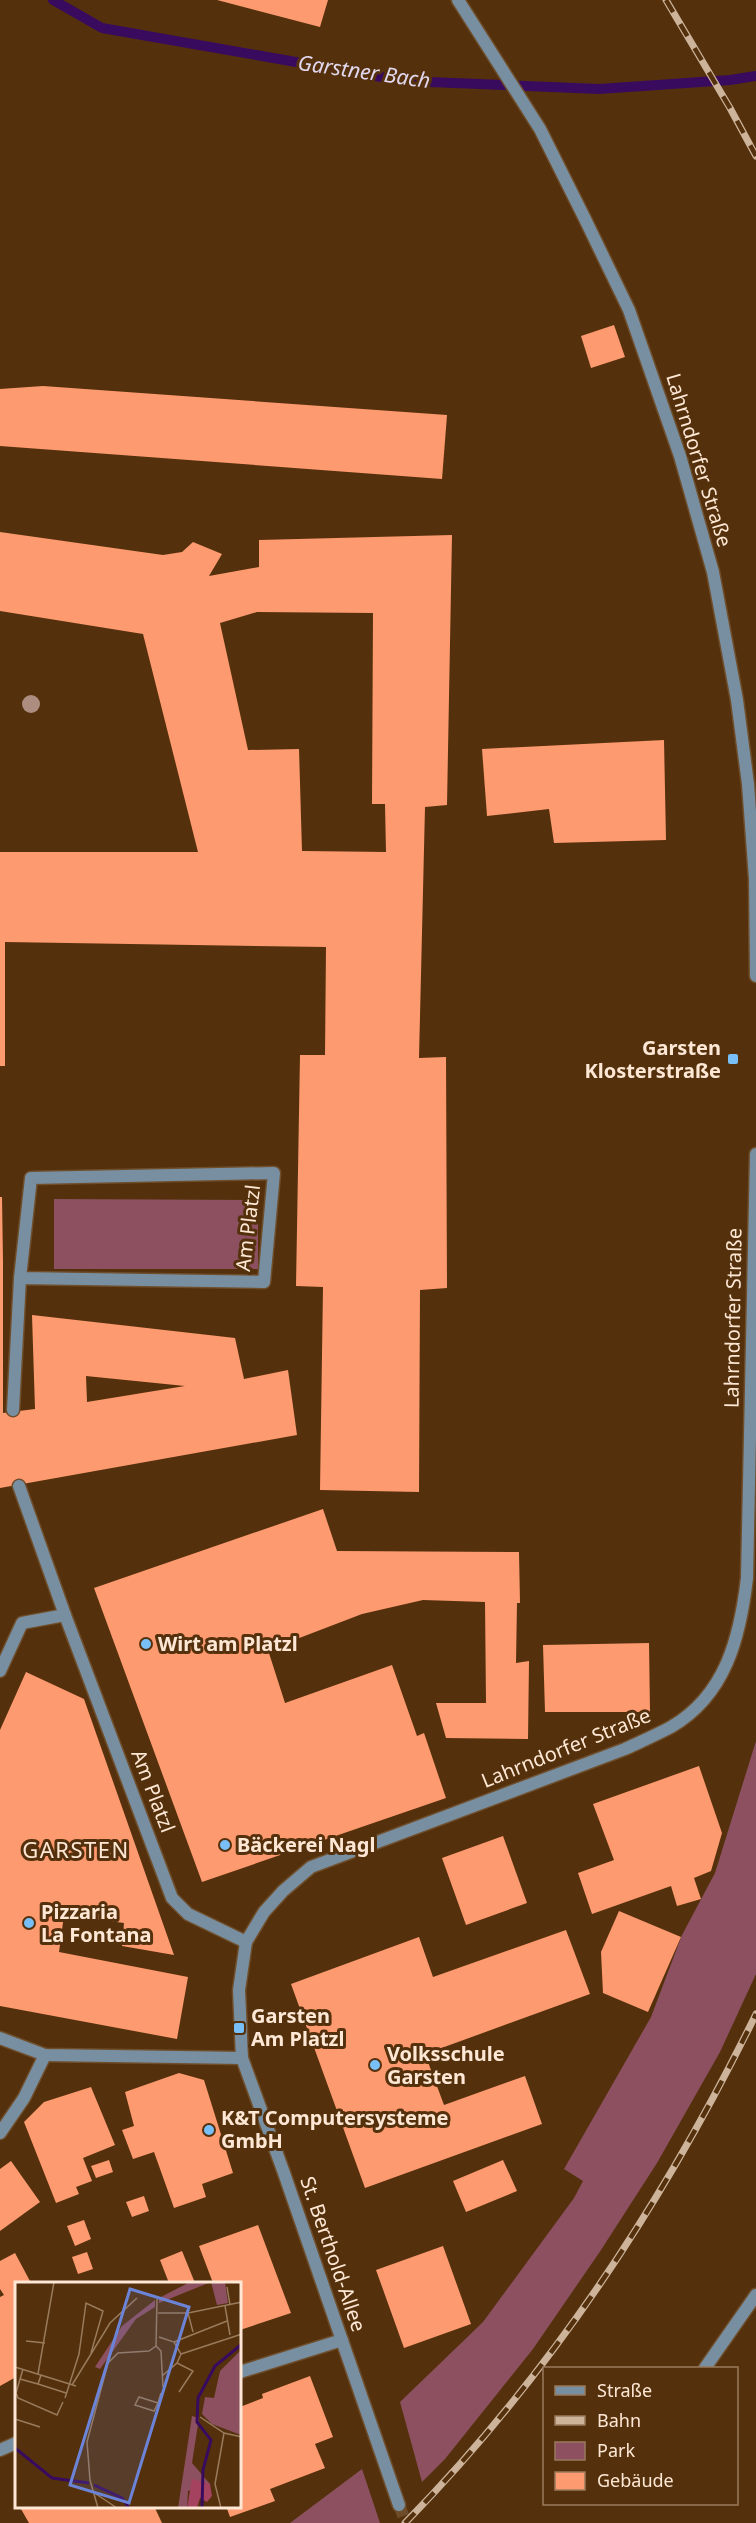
<svg xmlns="http://www.w3.org/2000/svg" width="756" height="2523" viewBox="0 0 756 2523" font-family="'Noto Sans',sans-serif">
	<style>
		.green { fill: #8c5060 }
		.lines { fill: none; stroke-linecap: round; stroke-linejoin: round }
		.stream { stroke: #390b5e; stroke-width: 10 }
		.building { fill: #fe9a70; fill-rule: evenodd }
		.tertiary-tunnel { stroke: #6e4c2a; stroke-width: 12; stroke-dasharray: 12 6; stroke-linecap: butt }
		.service-casing { stroke: #6f4e2c; stroke-width: 15 }
		.minor-casing { stroke: #6f4e2c; stroke-width: 15 }
		.tertiary-casing { stroke: #6f4e2c; stroke-width: 15 }
		.service { stroke: #788fa2; stroke-width: 12 }
		.minor { stroke: #788fa2; stroke-width: 12 }
		.tertiary { stroke: #788fa2; stroke-width: 12 }
		.rail-casing { stroke: #ccb39a; stroke-width: 7 }
		.rail { stroke: #54310c; stroke-width: 4.5; stroke-dasharray: 14; stroke-linecap: butt }
		.tree { fill: #ac8d80 }
		.poi-dot { fill: #78bff7; stroke: #54310c; stroke-width: 2 }
		.labels { text-anchor: middle; stroke-width: 6; stroke-linejoin: round; paint-order: stroke }
		.street-label { font-size: 20px; fill: #fee8d5; stroke: #54310c }
		.poi-label { font-size: 20px; font-weight: bold; fill: #fee8d5; stroke: #54310c; text-anchor: start }
		.water-label { font-size: 21px; font-style: italic; fill: #e1d8ef; stroke: #54310c }
		.quarter-label { font-size: 22px; letter-spacing: 1.5px; fill: #fee8d5; stroke: #54310c }
		.inset-river { fill: none; stroke: #390b5e; stroke-width: 3 }
		.inset-road { fill: none; stroke: #987a5c; stroke-width: 1.5 }
		.view { fill: #6c84d7; fill-opacity: 0.15; stroke: #6c84d7; stroke-width: 3 }
		.inset-edge { fill: none; stroke: #fee8d5; stroke-width: 3 }
	</style>
	<rect width="100%" height="100%" fill="#54310c"/>
	<g class="green">
		<polygon points="54,1199 258,1200 258,1269 54,1269"/>
		<polygon points="756,1741 756,1974 720,2052 657,2163 601,2250 533,2349 445,2459 422,2482 400,2402 483,2322 574,2198 583,2181 564,2169 651,2017 682,1935 715,1873"/>
		<polygon points="362,2469 380,2523 290,2523"/>
	</g>
	<g class="lines">
		<polyline class="stream" points="53,0 102,28 404,81 599,89 730,80 756,76"/>
	</g>
	<g class="building">
		<polygon points="217,0 328,0 320,27"/>
		<polygon points="614,325 625,357 591,368 581,336"/>
		<polygon points="43,386 447,415 442,479 0,446 0,389"/>
		<path d="M 0,532 L 163,555 L 182,552 L 193,542 L 222,554 L 209,576 L 259,567 L 259,540 L 452,535 L 447,805 L 425,807 L 419,1058 L 446,1057 L 447,1288 L 420,1290 L 419,1492 L 320,1490 L 323,1287 L 296,1286 L 300,1055 L 325,1055 L 326,947 L 5,942 L 5,1066 L 0,1066 L 0,852 L 198,852 L 143,634 L 0,611 ZM 257,612 L 373,613 L 372,804 L 385,804 L 386,852 L 302,851 L 299,749 L 248,750 L 220,623 Z"/>
		<polygon points="664,740 666,840 554,843 549,809 487,816 482,749"/>
		<path d="M 0,1197 L 2,1197 L 3,1262 L 3,1413 L 35,1409 L 32,1315 L 235,1338 L 244,1379 L 288,1370 L 297,1435 L 0,1488 ZM 86,1376 L 185,1386 L 87,1402 Z"/>
		<polygon points="323,1509 337,1551 519,1552 520,1603 517,1603 516,1663 529,1661 528,1739 446,1738 436,1703 486,1703 485,1602 423,1600 362,1614 268,1650 285,1703 392,1665 417,1736 424,1733 446,1798 202,1882 94,1588"/>
		<polygon points="649,1643 650,1712 545,1712 543,1645"/>
		<polygon points="26,1672 84,1699 174,1955 122,1946 124,1923 64,1915 59,1952 188,1977 177,2039 0,2006 0,1730"/>
		<polygon points="699,1766 722,1833 711,1871 694,1878 701,1899 677,1906 671,1886 592,1914 578,1873 614,1860 593,1804"/>
		<polygon points="503,1836 527,1903 466,1925 442,1858"/>
		<polygon points="619,1911 681,1937 648,2012 603,1993 601,1952"/>
		<polygon points="566,1930 590,1994 425,2054 444,2105 525,2076 542,2124 365,2188 291,1984 419,1937 433,1977"/>
		<polygon points="179,2073 204,2080 233,2173 202,2184 206,2197 174,2208 154,2152 133,2159 122,2130 134,2126 125,2092"/>
		<polygon points="91,2087 115,2145 83,2158 92,2181 76,2187 79,2194 56,2203 24,2122 44,2102"/>
		<polygon points="109,2160 113,2172 96,2178 91,2166"/>
		<polygon points="503,2160 517,2191 466,2212 453,2181"/>
		<polygon points="11,2161 40,2202 0,2231 0,2169"/>
		<polygon points="144,2196 149,2211 132,2217 126,2202"/>
		<polygon points="84,2220 91,2239 75,2246 67,2226"/>
		<polygon points="258,2225 291,2313 240,2330 240,2283 213,2283 199,2246"/>
		<polygon points="443,2246 471,2324 404,2348 376,2270"/>
		<polygon points="182,2251 195,2283 169,2283 160,2260"/>
		<polygon points="87,2252 93,2269 78,2274 72,2257"/>
		<polygon points="15,2253 31,2283 16,2283 16,2377 0,2386 0,2297 4,2295 0,2289 0,2261"/>
		<polygon points="310,2376 333,2437 315,2444 325,2468 270,2489 275,2501 230,2517 226,2506 240,2506 240,2407 263,2398 262,2394"/>
		<polygon points="26,2506 154,2506 162,2523 29,2523 21,2509"/>
	</g>
	<g class="lines">
		<polyline class="tertiary-tunnel" points="399,2505 406,2523"/>
		<g class="service-casing">
			<g id="service">
				<polyline points="13,1410 20,1278 31,1178 274,1173 264,1282 20,1278"/>
				<polyline points="19,1486 65,1615"/>
			</g>
		</g>
		<g class="minor-casing">
			<g id="minor">
				<polyline points="0,1671 22,1623 65,1615 172,1898 188,1914 246,1942"/>
				<polyline points="0,2038 45,2055 242,2058"/>
				<polyline points="0,2133 24,2098 45,2055"/>
				<polyline points="705,2368 756,2295"/>
				<polyline points="240,2372 342,2340"/>
				<polyline points="0,2450 16,2443"/>
			</g>
		</g>
		<g class="tertiary-casing">
			<g id="tertiary">
				<polyline points="458,0 540,129 585,219 629,310 680,456 713,572 737,700 748,784 755,879 756,976"/>
				<path d="M 399,2505 L 284,2173 L 242,2058 L 239,1990 L 246,1942 L 264,1912 L 283,1891 L 311,1867 L 625,1749 C 640,1742 656,1735 671,1727 C 726,1695 740,1637 747,1578 L 756,1154"/>
			</g>
		</g>
		<use href="#service" class="service"/>
		<use href="#minor" class="minor"/>
		<use href="#tertiary" class="tertiary"/>
		<g class="rail-casing">
			<g id="rail">
				<polyline points="666,0 730,108 756,156"/>
				<path d="M 405,2523 C 550,2375 665,2200 756,2014"/>
			</g>
		</g>
		<use href="#rail" class="rail"/>
	</g>
	<circle class="tree" cx="31" cy="704" r="9"/>
	<g class="poi-dot">
		<rect x="727" y="1053" width="12" height="12" rx="3"/>
		<circle cx="146" cy="1644" r="6"/>
		<circle cx="225" cy="1845" r="6"/>
		<circle cx="29" cy="1923" r="6"/>
		<rect x="233" y="2022" width="12" height="12" rx="3"/>
		<circle cx="375" cy="2065" r="6"/>
		<circle cx="209" cy="2130" r="6"/>
	</g>
	<g class="labels">
		<g class="street-label">
			<text transform="translate(699 460) rotate(73)" y="7">Lahrndorfer Straße</text>
			<text transform="translate(248 1228) rotate(-83)" y="7">Am Platzl</text>
			<text transform="translate(733 1318) rotate(-89)" y="7">Lahrndorfer Straße</text>
			<text transform="translate(566 1748) rotate(-22)" y="7">Lahrndorfer Straße</text>
			<text transform="translate(153 1791) rotate(69)" y="7">Am Platzl</text>
			<text transform="translate(333 2254) rotate(71)" y="7">St. Berthold-Allee</text>
		</g>
		<g class="poi-label">
			<text x="721" y="1055" text-anchor="end">Garsten<tspan x="721" dy="23">Klosterstraße</tspan></text>
			<text x="158" y="1651">Wirt am Platzl</text>
			<text x="237" y="1852">Bäckerei Nagl</text>
			<text x="41" y="1919">Pizzaria<tspan x="41" dy="23">La Fontana</tspan></text>
			<text x="251" y="2023">Garsten<tspan x="251" dy="23">Am Platzl</tspan></text>
			<text x="387" y="2061">Volksschule<tspan x="387" dy="23">Garsten</tspan></text>
			<text x="221" y="2125">K&amp;T Computersysteme<tspan x="221" dy="23">GmbH</tspan></text>
		</g>
		<g class="water-label">
			<text transform="translate(364 72) rotate(8)" y="7">Garstner Bach</text>
		</g>
		<g class="quarter-label">
			<text x="76" y="1858">GARSTEN</text>
		</g>
	</g>
	<g transform="translate(15 2282)">
		<rect width="226" height="226" fill="#54310c"/>
		<path d="M 175,0 L 210,0 L 213,21 L 202,23 L 196,0 L 144,21 L 144,16 ZM 140,18 L 140,25 L 121,37 L 85,87 L 80,85 L 107,44 ZM 226,68 L 226,153 L 197,142 L 187,132 L 190,115 L 199,116 L 205,89 ZM 177,134 L 184,136 L 177,181 L 195,202 L 173,209 L 172,226 L 163,226 Z" fill="#8c5060"/>
		<path d="M 177,197 L 195,202 L 197,214 L 192,220 L 185,216 L 182,226 L 172,226 Z" fill="#a44260"/>
		<path class="inset-river" d="M 0,166 L 37,196 L 74,201M 79,203 L 107,216 L 114,226M 187,226 L 188,188 L 196,158 L 182,140 L 183,116 L 200,84 L 227,62"/>
		<path class="inset-road" d="M 212,5 L 215,23M 210,24 L 215,53M 143,31 L 173,31 L 227,20M 173,31 L 178,50M 144,55 L 159,60 L 166,72 L 162,81 L 147,94M 11,59 L 30,61M 159,60 L 212,39M 141,64 L 142,17M 141,64 L 146,69 L 148,105M 166,72 L 227,52M 162,81 L 178,89 L 164,110M 0,85 L 61,104M 8,87 L 1,111 L 3,116 L 42,133 L 48,120M 23,92 L 39,0M 5,97 L 23,102 L 26,93M 23,102 L 51,111M 57,103 L 95,41 L 122,16M 50,116 L 64,72 L 71,21 L 88,29 L 76,71M 143,121 L 124,115 L 120,123 L 139,129 L 143,121 L 146,111M 185,135 L 209,151 L 227,155M 0,137 L 25,145M 78,210 L 102,226M 83,226 L 75,198 L 72,160 L 93,81 L 103,71 L 134,69 L 141,64M 206,226 L 200,202 L 209,151"/>
		<path class="view" d="M 115,7 L 174,25 L 114,221 L 55,203 Z"/>
		<rect width="226" height="226" class="inset-edge"/>
	</g>
	<rect x="543" y="2367" width="195" height="138" fill="#54310c" stroke="#987a5c" stroke-width="1.5"/>
	<rect x="555" y="2386" width="30" height="9" fill="#788fa2" stroke="#987a5c" stroke-width="1.5"/>
	<text x="597" y="2397" font-size="18" fill="#fee8d5">Straße</text>
	<rect x="555" y="2416" width="30" height="9" fill="#ccb39a" stroke="#987a5c" stroke-width="1.5"/>
	<text x="597" y="2427" font-size="18" fill="#fee8d5">Bahn</text>
	<rect x="555" y="2442" width="30" height="18" fill="#8c5060" stroke="#987a5c" stroke-width="1.5"/>
	<text x="597" y="2457" font-size="18" fill="#fee8d5">Park</text>
	<rect x="555" y="2472" width="30" height="18" fill="#fe9a70" stroke="#987a5c" stroke-width="1.5"/>
	<text x="597" y="2487" font-size="18" fill="#fee8d5">Gebäude</text>
</svg>
